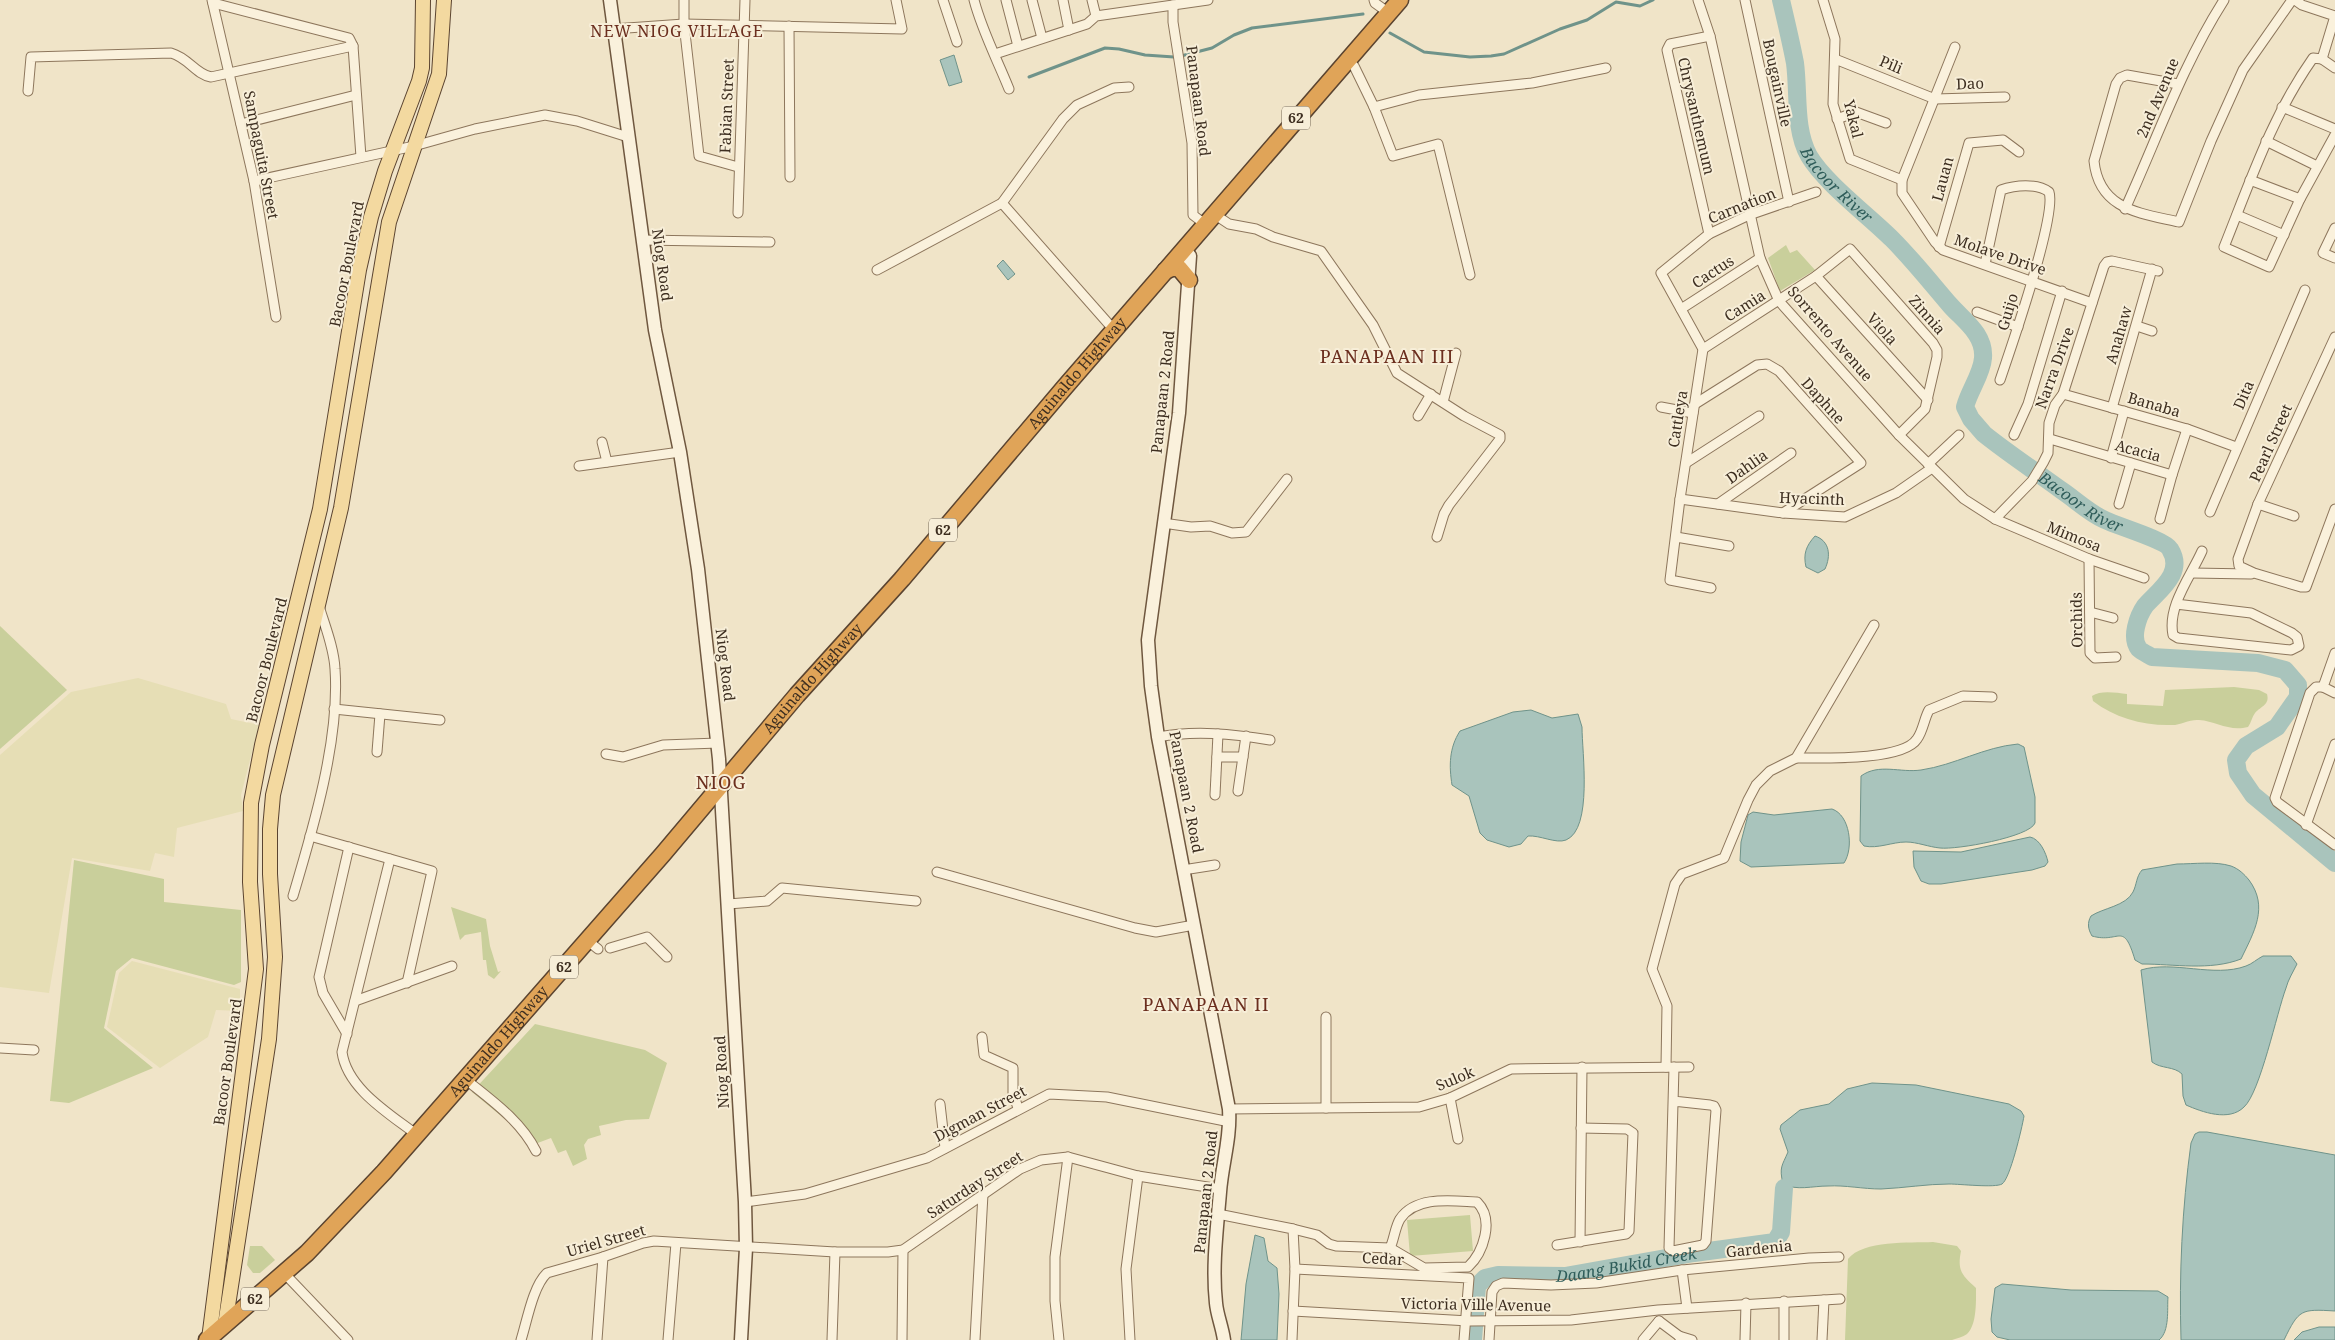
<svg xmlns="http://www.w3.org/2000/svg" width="2335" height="1340" viewBox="0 0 2335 1340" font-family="'Noto Serif',serif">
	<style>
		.farmland { fill: #e6deb5 }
		.green { fill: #c9cf9b }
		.water { fill: #a9c4bc; stroke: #6f938a }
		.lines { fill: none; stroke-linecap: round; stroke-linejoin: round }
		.stream { stroke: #6f938a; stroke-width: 3 }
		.river { stroke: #a9c4bc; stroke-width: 18 }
		.street-casing { stroke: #8d765c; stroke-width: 11 }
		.secondary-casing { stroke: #6f573f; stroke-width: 15 }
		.primary-casing { stroke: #5b4430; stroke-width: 16 }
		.highway-casing { stroke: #5b4430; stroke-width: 19 }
		.street { stroke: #faf1dc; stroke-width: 9 }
		.secondary { stroke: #faf1dc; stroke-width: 12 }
		.primary { stroke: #f3d9a0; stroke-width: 14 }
		.highway { stroke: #e0a458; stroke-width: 16 }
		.labels { text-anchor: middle; stroke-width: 4; stroke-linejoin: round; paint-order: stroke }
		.shield { fill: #f7eed8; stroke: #756857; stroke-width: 1 }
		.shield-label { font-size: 14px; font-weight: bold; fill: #3d2e20 }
		.street-label { font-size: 15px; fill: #3d2e20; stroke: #f7eed8 }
		.neighbourhood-label { font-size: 16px; letter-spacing: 1px; fill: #6b2e1e; stroke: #f7eed8 }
		.water-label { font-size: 16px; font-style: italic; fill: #2f5d5a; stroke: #f7eed8 }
		.quarter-label { font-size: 18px; letter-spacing: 1px; fill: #6b2e1e; stroke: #f7eed8 }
	</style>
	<rect width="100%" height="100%" fill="#f0e4c8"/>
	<g class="farmland">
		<polygon points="138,678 226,704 231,719 259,725 241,795 243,811 177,828 174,857 155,853 150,871 72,858 49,993 0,987 0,755 71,692"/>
		<polygon points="132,961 240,989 240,1011 216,1010 208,1037 160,1068 107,1027 119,973"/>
	</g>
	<g class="green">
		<polygon points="1786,245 1790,253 1797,250 1815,270 1780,291 1768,258"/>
		<polygon points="0,626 67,690 0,749"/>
		<path d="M 2234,687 L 2259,690 L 2267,694 C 2270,705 2261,706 2255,713 C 2252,717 2251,723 2248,727 C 2229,732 2216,721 2199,720 C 2190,719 2181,725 2172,725 C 2144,726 2115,718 2093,701 L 2092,696 C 2101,690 2116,693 2127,694 L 2127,704 L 2163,706 L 2165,690 Z"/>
		<polygon points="74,860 164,879 164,902 241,910 241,982 234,985 132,958 116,971 104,1028 153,1068 69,1103 50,1101"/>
		<polygon points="451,907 486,919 490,946 498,972 501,971 494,979 488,975 486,960 483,960 481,932 465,935 460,940"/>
		<polygon points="535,1024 645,1050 667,1063 649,1119 626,1120 599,1126 601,1135 588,1139 584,1145 587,1159 573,1166 566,1150 558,1153 551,1138 535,1144 472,1092"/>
		<polygon points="1470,1215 1473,1251 1410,1256 1407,1220"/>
		<path d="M 1933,1242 L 1957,1246 L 1961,1251 C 1957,1271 1962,1275 1976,1288 C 1976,1301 1977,1325 1967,1334 C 1963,1337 1957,1338 1952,1340 L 1845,1340 L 1848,1259 C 1863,1240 1910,1243 1933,1242 Z"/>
		<polygon points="250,1246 262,1246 275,1260 260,1273 253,1273 247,1265"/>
	</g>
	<g class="water">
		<polygon points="954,55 962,82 949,86 940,60"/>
		<polygon points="1003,260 1015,274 1008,280 997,266"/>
		<path d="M 1815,536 C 1830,541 1831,556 1825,569 L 1818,573 L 1806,567 C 1803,554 1806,546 1815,536 Z"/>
		<path d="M 1531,710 L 1552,718 L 1578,714 L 1582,727 C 1582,752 1593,829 1566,840 C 1556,844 1540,835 1528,836 L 1521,844 L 1509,847 L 1487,840 L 1480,833 L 1469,796 L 1452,785 C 1449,766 1449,748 1460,731 L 1513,712 Z"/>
		<path d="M 2018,744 L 2024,747 L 2035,797 L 2035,823 C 2030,837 1956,850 1940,848 C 1929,847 1917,842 1906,842 C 1892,842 1878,849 1864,846 L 1860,841 L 1861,776 C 1879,763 1900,773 1921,770 C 1955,765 1984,747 2018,744 Z"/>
		<path d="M 1832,809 C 1850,815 1854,848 1844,863 L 1751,867 L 1740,861 L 1741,842 L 1748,815 L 1753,812 L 1774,815 Z"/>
		<path d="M 2030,837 C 2040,839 2046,853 2048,862 L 2045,866 L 2032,870 L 1941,884 L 1929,884 L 1921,881 L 1914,867 L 1913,851 L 1961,852 Z"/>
		<path d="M 2177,864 C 2194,864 2215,861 2231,866 C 2239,869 2244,874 2249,880 C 2269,907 2254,932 2241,959 C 2210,971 2174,964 2142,964 L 2135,960 C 2123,920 2120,944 2092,936 C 2088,929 2087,923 2091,916 C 2103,908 2126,906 2133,892 C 2137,884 2136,877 2142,870 Z"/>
		<path d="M 2263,956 L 2291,956 L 2297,964 C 2293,972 2288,980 2286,988 C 2277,1012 2260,1093 2244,1107 C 2229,1122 2202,1112 2186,1105 L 2183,1096 L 2182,1074 C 2174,1066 2161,1069 2152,1062 L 2141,970 C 2173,960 2214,978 2246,966 C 2252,964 2257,959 2263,956 Z"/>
		<path d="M 1872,1083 L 1916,1085 L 2009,1104 L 2021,1111 L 2024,1116 C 2022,1128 2010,1179 2002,1184 C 1995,1188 1960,1184 1949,1184 C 1927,1184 1904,1188 1881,1189 C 1863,1189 1845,1185 1828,1186 C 1812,1186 1797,1191 1783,1184 C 1779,1167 1782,1166 1788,1152 L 1780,1129 L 1781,1125 L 1800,1110 L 1829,1104 L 1847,1089 Z"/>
		<path d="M 2199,1132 L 2207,1132 L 2335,1155 L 2335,1311 C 2301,1309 2299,1309 2284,1340 L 2181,1340 C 2179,1274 2182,1209 2191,1143 L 2195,1134 Z"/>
		<polygon points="1255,1235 1264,1238 1268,1261 1277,1268 1279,1294 1277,1340 1241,1340 1246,1284"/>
		<path d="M 2002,1284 L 2071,1290 L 2158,1291 L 2168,1297 C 2167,1309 2170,1331 2159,1340 L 2010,1340 L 1997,1337 L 1992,1332 L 1991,1319 L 1995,1288 Z"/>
		<polygon points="2319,1327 2335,1327 2335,1340 2294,1340 2302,1332"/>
	</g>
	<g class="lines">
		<g class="stream">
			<polyline points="1390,33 1424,52 1470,57 1491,56 1504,54 1560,29 1587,20 1616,2 1640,6 1653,0"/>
			<polyline points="1181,56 1212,48 1234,35 1252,28 1363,14"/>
			<polyline points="1029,77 1105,48 1119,49 1145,55 1174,57"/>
		</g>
		<g class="river">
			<path id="s1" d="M 1781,0 C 1786,21 1791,42 1795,63 C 1799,93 1794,129 1809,156 C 1825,183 1869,216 1892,239 C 1913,260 1931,283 1950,305 C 1963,320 1985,334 1983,358 C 1982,374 1969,391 1965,407 L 1971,419 L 1984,434 C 2009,454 2035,471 2061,490 C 2076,500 2089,513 2105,520 C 2117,526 2165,540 2170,549 C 2185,573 2159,590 2145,606 C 2138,616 2130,638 2139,649 C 2142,652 2149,655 2152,657 L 2258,663 L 2285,670 L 2298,685 L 2298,697 L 2277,727 L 2246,746 L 2236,760 L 2238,773 L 2253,795 L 2335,863"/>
			<path id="s2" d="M 1473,1340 L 1477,1286 L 1485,1278 L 1498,1275 L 1565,1276 L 1694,1253 L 1775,1242 L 1781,1232 L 1784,1188"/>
		</g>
		<g class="street-casing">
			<g id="street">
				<polyline points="212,0 254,181 276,317"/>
				<polyline points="684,0 684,24 699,156 738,167"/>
				<polyline points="943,0 957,42"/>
				<path d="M 974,0 C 982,31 997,59 1009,89"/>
				<polyline points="1006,0 1018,46"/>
				<polyline points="1032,0 1042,38"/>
				<polyline points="1063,0 1069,30"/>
				<polyline points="1092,0 1096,16"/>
				<polyline points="1374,0 1375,3 1389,13"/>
				<polyline points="1698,0 1710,36 1760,258 1779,301 1899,435 1964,499 1995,519 2089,559 2144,578"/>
				<polyline points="1745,0 1789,202"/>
				<polyline points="1823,0 1835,39 1833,104 1850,159 1902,180"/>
				<path d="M 2295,0 L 2302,5 L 2335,16 L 2322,59 L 2313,58 C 2272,116 2250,182 2224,247 L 2269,267 L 2300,199 L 2335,135"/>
				<polyline points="213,3 349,38 353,46 361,157"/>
				<polyline points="1173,5 1173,22 1192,143 1193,215 1206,225"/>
				<polyline points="789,26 790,177"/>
				<polyline points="613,29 684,24 902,29 896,0"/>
				<polyline points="1955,47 1902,180 1902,193 1935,242 1943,250 2092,303"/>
				<polyline points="995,54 1087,24 1096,16 1208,0"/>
				<polyline points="1835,59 1935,99 2005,97"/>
				<polyline points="2322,59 2335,68"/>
				<polyline points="1346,60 1354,66 1374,107 1419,95 1532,83 1606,68"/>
				<path d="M 2178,84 L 2127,75 L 2120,78 L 2116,84 L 2094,161 C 2099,210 2140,213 2179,222 L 2211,141 L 2243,70 L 2292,0"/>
				<path d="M 28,91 L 31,57 L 171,53 C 189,58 195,74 211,77 L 353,46"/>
				<polyline points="1374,107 1393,156 1438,144 1470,275"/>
				<polyline points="2282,107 2335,129"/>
				<polyline points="1837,119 1856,112 1886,123"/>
				<polyline points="241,124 356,95"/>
				<polyline points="2266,141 2317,166"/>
				<polyline points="2250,180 2300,199"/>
				<polyline points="254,181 414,146 475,129 545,115 577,121 628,137"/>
				<polyline points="1002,203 1114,330"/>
				<path d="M 2125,209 C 2157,139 2182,66 2224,0"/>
				<polyline points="738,213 745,0"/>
				<polyline points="1214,214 1229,224 1256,229 1273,237 1321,251 1373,325 1397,373 1464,416 1500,435 1500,439 1449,505 1444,514 1437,537"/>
				<polyline points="2237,215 2284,235"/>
				<polyline points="2335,228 2323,253 2335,258"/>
				<polyline points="1709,234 1667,50 1670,44 1710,36"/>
				<polyline points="642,240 770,242"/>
				<polyline points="1939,247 1969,143 2003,140 2019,152"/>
				<path d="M 1985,264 L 2001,190 C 2015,185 2037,183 2049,192 C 2057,215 2010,351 2000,380"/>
				<polyline points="877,270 1002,203 1063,119 1077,105 1114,88 1129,87"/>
				<polyline points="1816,276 1928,400"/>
				<polyline points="1681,309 1760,258"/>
				<polyline points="1977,312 2018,327"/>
				<polyline points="2137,326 2152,331"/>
				<polyline points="2335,337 2258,504 2238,559 2239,566 2254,573 2301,587 2306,587 2335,509"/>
				<polyline points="1703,349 1816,276 1850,249 1933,343 1937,350 1937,357 1925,409 1899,435"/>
				<polyline points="2063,394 2187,429 2236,447"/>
				<polyline points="1443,402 1456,353"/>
				<polyline points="1695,404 1757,365 1767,364 1779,371 1861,463 1783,513"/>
				<polyline points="1661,407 1693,413"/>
				<polyline points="2112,408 2152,269"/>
				<polyline points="1418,416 1431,394"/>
				<polyline points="2014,435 2028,404 2062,291"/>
				<polyline points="2050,439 2172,475 2187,429"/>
				<polyline points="602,442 607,462"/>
				<polyline points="2111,458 2124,411"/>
				<polyline points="1686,463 1759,416"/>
				<polyline points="1928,464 1959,435"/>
				<polyline points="579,466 680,452"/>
				<polyline points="1680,499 1783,513 1845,517 1896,493 1932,468"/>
				<polyline points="1718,504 1791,453"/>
				<polyline points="2119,504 2131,463"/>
				<polyline points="2258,504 2294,516"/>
				<polyline points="2210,512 2305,290"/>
				<polyline points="1995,519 2032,481 2043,463 2048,453 2049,423 2055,405 2063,394 2104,266 2107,262 2112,261 2158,271"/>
				<polyline points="2160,519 2172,475"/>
				<polyline points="1163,523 1191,527 1210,526 1232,533 1246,532 1287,479"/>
				<polyline points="1676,537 1729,546"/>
				<polyline points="2089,559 2090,653 2095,658 2116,657"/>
				<polyline points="2192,573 2251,574"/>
				<polyline points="1711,588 1670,580 1680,499 1703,349 1661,273 1709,234 1749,215 1816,192"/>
				<path d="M 2176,604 L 2251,613 L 2292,633 L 2297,637 L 2299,646 L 2291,650 L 2178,638 L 2173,635 C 2167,606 2191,576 2202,551"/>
				<polyline points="2090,612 2113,618"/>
				<polyline points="2335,653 2323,687 2335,693"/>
				<polyline points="2323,687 2316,687 2310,693 2275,798 2277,802 2335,845"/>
				<polyline points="334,709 440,720"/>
				<path d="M 1158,737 C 1195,730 1233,734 1270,740"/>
				<polyline points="377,752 380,714"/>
				<polyline points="606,754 623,757 663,745 718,743"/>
				<polyline points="1217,757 1243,757"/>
				<path d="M 1796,758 C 1821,758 1903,761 1917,739 C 1923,731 1924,719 1929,710 L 1963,696 L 1992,697"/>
				<polyline points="1238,791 1246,736"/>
				<polyline points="1215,795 1218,734"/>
				<polyline points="2306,825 2335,744"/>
				<polyline points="310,836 432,871 407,983"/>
				<path d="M 390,859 L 342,1052 C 347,1089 390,1114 417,1135"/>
				<polyline points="1183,870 1215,865"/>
				<polyline points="937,872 1135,928 1156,932 1194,925"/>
				<path d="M 293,896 C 313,829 340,739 335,669 C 334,648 325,626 319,606"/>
				<polyline points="728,904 767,901 782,888 916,901"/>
				<polyline points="588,941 598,949"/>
				<polyline points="610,948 647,937 667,957"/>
				<polyline points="355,1001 452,966"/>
				<polyline points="1326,1017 1326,1108"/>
				<polyline points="347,1034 323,993 319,977 349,847"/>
				<polyline points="982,1037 984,1055 1013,1068 1013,1093 1018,1108"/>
				<polyline points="0,1048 34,1050"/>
				<polyline points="1666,1067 1667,1006 1652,969 1675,884 1682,874 1724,858 1748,800 1756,785 1770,771 1796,758 1874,625"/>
				<path d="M 465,1079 C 491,1100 520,1120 536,1151"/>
				<polyline points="1450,1098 1458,1139"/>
				<polyline points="1673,1101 1710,1105 1714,1106 1716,1110 1706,1241 1703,1245 1673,1251 1669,1248 1674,1067"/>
				<polyline points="940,1104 945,1148"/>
				<polyline points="1229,1109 1419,1107 1450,1098 1511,1069 1689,1067"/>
				<polyline points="745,1202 805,1194 927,1158 1049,1094 1107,1097 1230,1122"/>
				<polyline points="1218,1214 1293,1229 1295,1269 1292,1340"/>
				<path d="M 1293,1229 L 1317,1235 L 1329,1244 L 1336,1246 L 1390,1248 L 1424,1268 L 1468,1267 C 1483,1253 1495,1220 1477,1202 C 1453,1201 1416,1195 1400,1219 C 1395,1227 1394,1240 1390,1248"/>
				<polyline points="1580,1242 1582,1067"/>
				<polyline points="1557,1245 1626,1234 1629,1231 1633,1133 1627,1129 1581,1128"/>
				<polyline points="1295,1269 1469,1278 1464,1340"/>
				<polyline points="1682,1270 1687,1308"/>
				<polyline points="284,1273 348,1340"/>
				<polyline points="1784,1301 1784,1340"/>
				<polyline points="1293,1311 1469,1321 1571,1320 1658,1310 1840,1299"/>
				<polyline points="1659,1321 1679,1336"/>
				<path d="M 521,1340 C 527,1321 533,1286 547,1273 L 603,1257 L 643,1243 L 654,1241 L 835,1252 L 888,1252 L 903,1250 L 1020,1169 L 1041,1160 L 1068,1157 L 1138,1176 L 1220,1189"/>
				<polyline points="597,1340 603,1257"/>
				<polyline points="668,1340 676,1243"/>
				<polyline points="832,1340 835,1252"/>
				<polyline points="902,1340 903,1250"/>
				<polyline points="975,1340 983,1194"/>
				<polyline points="1059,1340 1055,1301 1055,1257 1068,1157"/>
				<polyline points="1130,1340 1126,1269 1138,1176"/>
				<polyline points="1489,1340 1492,1292 1496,1286 1503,1283 1551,1285 1596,1283 1682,1270 1809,1258 1839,1257"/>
				<polyline points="1643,1340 1659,1321"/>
				<polyline points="1681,1340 1679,1336 1692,1340"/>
				<polyline points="1745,1340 1746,1303"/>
				<polyline points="1822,1340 1824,1300"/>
			</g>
		</g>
		<g class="secondary-casing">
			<g id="secondary">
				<polyline points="610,0 655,330 680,452 698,569 719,759 745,1202 746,1248 741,1340"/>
				<path d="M 1184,249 L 1190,256 L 1179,413 L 1148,640 L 1151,686 L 1158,737 L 1229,1109 C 1231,1138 1222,1164 1220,1192 C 1217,1229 1212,1267 1216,1303 C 1217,1315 1222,1326 1224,1340"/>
			</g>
		</g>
		<g class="primary-casing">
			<g id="primary">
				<polyline points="225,1325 269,1039 275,957 270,874 270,829 273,795 341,508 389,222 439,74 444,0"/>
				<polyline points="209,1339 256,969 250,882 251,803 262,745 320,509 359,270 371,217 385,171 419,81 422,68 423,0"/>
			</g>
		</g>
		<g class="highway-casing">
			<g id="highway">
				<polyline points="1165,271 1172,268 1179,268 1189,280"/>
				<path id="s3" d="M 207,1340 L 307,1253 L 384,1172 L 663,854 L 797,695 L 902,579 L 1064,388 L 1400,0"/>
			</g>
		</g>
		<use href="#street" class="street"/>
		<use href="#secondary" class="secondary"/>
		<use href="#primary" class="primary"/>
		<use href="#highway" class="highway"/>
	</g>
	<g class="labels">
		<g class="shield">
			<rect x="1282" y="106.5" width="28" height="23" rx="4"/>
			<rect x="929" y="518.5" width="28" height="23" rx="4"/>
			<rect x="550" y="955.5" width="28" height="23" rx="4"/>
			<rect x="241" y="1287.5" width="28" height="23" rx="4"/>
		</g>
		<g class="shield-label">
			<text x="1296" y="123">62</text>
			<text x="943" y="535">62</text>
			<text x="564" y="972">62</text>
			<text x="255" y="1304">62</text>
		</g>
		<g class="street-label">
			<text transform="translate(1891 65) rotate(23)" y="5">Pili</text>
			<text transform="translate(1777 83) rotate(78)" y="5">Bougainville</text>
			<text transform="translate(1970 84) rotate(-2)" y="5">Dao</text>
			<text transform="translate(2158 98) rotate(-67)" y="5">2nd Avenue</text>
			<text transform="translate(1198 101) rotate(83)" y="5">Panapaan Road</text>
			<text transform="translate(727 106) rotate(-88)" y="5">Fabian Street</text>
			<text transform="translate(1696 116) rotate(77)" y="5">Chrysanthemum</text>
			<text transform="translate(1853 119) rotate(76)" y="5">Yakal</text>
			<text transform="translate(261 155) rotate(79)" y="5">Sampaguita Street</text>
			<text transform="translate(1943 179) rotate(-75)" y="5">Lauan</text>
			<text transform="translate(1742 206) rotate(-22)" y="5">Carnation</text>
			<text transform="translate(2000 255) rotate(19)" y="5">Molave Drive</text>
			<text transform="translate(347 264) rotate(-79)" y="5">Bacoor Boulevard</text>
			<text transform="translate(662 265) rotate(82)" y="5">Niog Road</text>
			<text transform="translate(1713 272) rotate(-33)" y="5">Cactus</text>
			<text transform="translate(1745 306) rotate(-32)" y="5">Camia</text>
			<text transform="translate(2008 312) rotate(-73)" y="5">Guijo</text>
			<text transform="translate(1927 315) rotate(49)" y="5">Zinnia</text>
			<text transform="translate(1882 329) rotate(48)" y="5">Viola</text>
			<text transform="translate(1830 334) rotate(49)" y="5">Sorrento Avenue</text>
			<text transform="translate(2119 335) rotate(-74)" y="5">Anahaw</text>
			<text transform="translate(2055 368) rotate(-70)" y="5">Narra Drive</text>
			<text dy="5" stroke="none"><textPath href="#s3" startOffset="1302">Aguinaldo Highway</textPath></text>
			<text transform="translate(1163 392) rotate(-84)" y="5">Panapaan 2 Road</text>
			<text transform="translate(2244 395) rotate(-67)" y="5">Dita</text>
			<text transform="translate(1823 401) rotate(48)" y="5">Daphne</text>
			<text transform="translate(2154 405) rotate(16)" y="5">Banaba</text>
			<text transform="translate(1678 419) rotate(-81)" y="5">Cattleya</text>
			<text transform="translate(2271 443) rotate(-66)" y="5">Pearl Street</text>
			<text transform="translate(2138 451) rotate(15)" y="5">Acacia</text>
			<text transform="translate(1747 467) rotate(-35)" y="5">Dahlia</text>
			<text transform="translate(1812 499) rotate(2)" y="5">Hyacinth</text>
			<text transform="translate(2074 537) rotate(22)" y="5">Mimosa</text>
			<text transform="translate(2077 620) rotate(-91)" y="5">Orchids</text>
			<text transform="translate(267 660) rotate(-76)" y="5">Bacoor Boulevard</text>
			<text transform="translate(725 665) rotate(83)" y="5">Niog Road</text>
			<text dy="5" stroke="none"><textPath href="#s3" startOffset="898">Aguinaldo Highway</textPath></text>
			<text transform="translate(1186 792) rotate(79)" y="5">Panapaan 2 Road</text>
			<text dy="5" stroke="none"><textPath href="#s3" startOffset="418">Aguinaldo Highway</textPath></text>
			<text transform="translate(228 1062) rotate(-82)" y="5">Bacoor Boulevard</text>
			<text transform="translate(722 1072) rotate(-93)" y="5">Niog Road</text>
			<text transform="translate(1455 1079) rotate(-23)" y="5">Sulok</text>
			<text transform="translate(980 1114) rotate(-28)" y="5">Digman Street</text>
			<text transform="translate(975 1185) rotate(-33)" y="5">Saturday Street</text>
			<text transform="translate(1206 1192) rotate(-84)" y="5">Panapaan 2 Road</text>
			<text transform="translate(606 1241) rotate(-16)" y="5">Uriel Street</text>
			<text transform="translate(1759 1249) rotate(-6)" y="5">Gardenia</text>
			<text transform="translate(1383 1259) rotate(3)" y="5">Cedar</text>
			<text transform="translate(1476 1305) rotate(1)" y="5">Victoria Ville Avenue</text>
		</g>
		<g class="neighbourhood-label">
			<text x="677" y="37">NEW NIOG VILLAGE</text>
		</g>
		<g class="water-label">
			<text dy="6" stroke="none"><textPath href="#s1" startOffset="199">Bacoor River</textPath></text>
			<text dy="6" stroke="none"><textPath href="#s1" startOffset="634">Bacoor River</textPath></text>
			<text dy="6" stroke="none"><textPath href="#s2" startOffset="208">Daang Bukid Creek</textPath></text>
		</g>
		<g class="quarter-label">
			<text x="1387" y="363">PANAPAAN III</text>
			<text x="721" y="789">NIOG</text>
			<text x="1206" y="1011">PANAPAAN II</text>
		</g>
	</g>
</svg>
